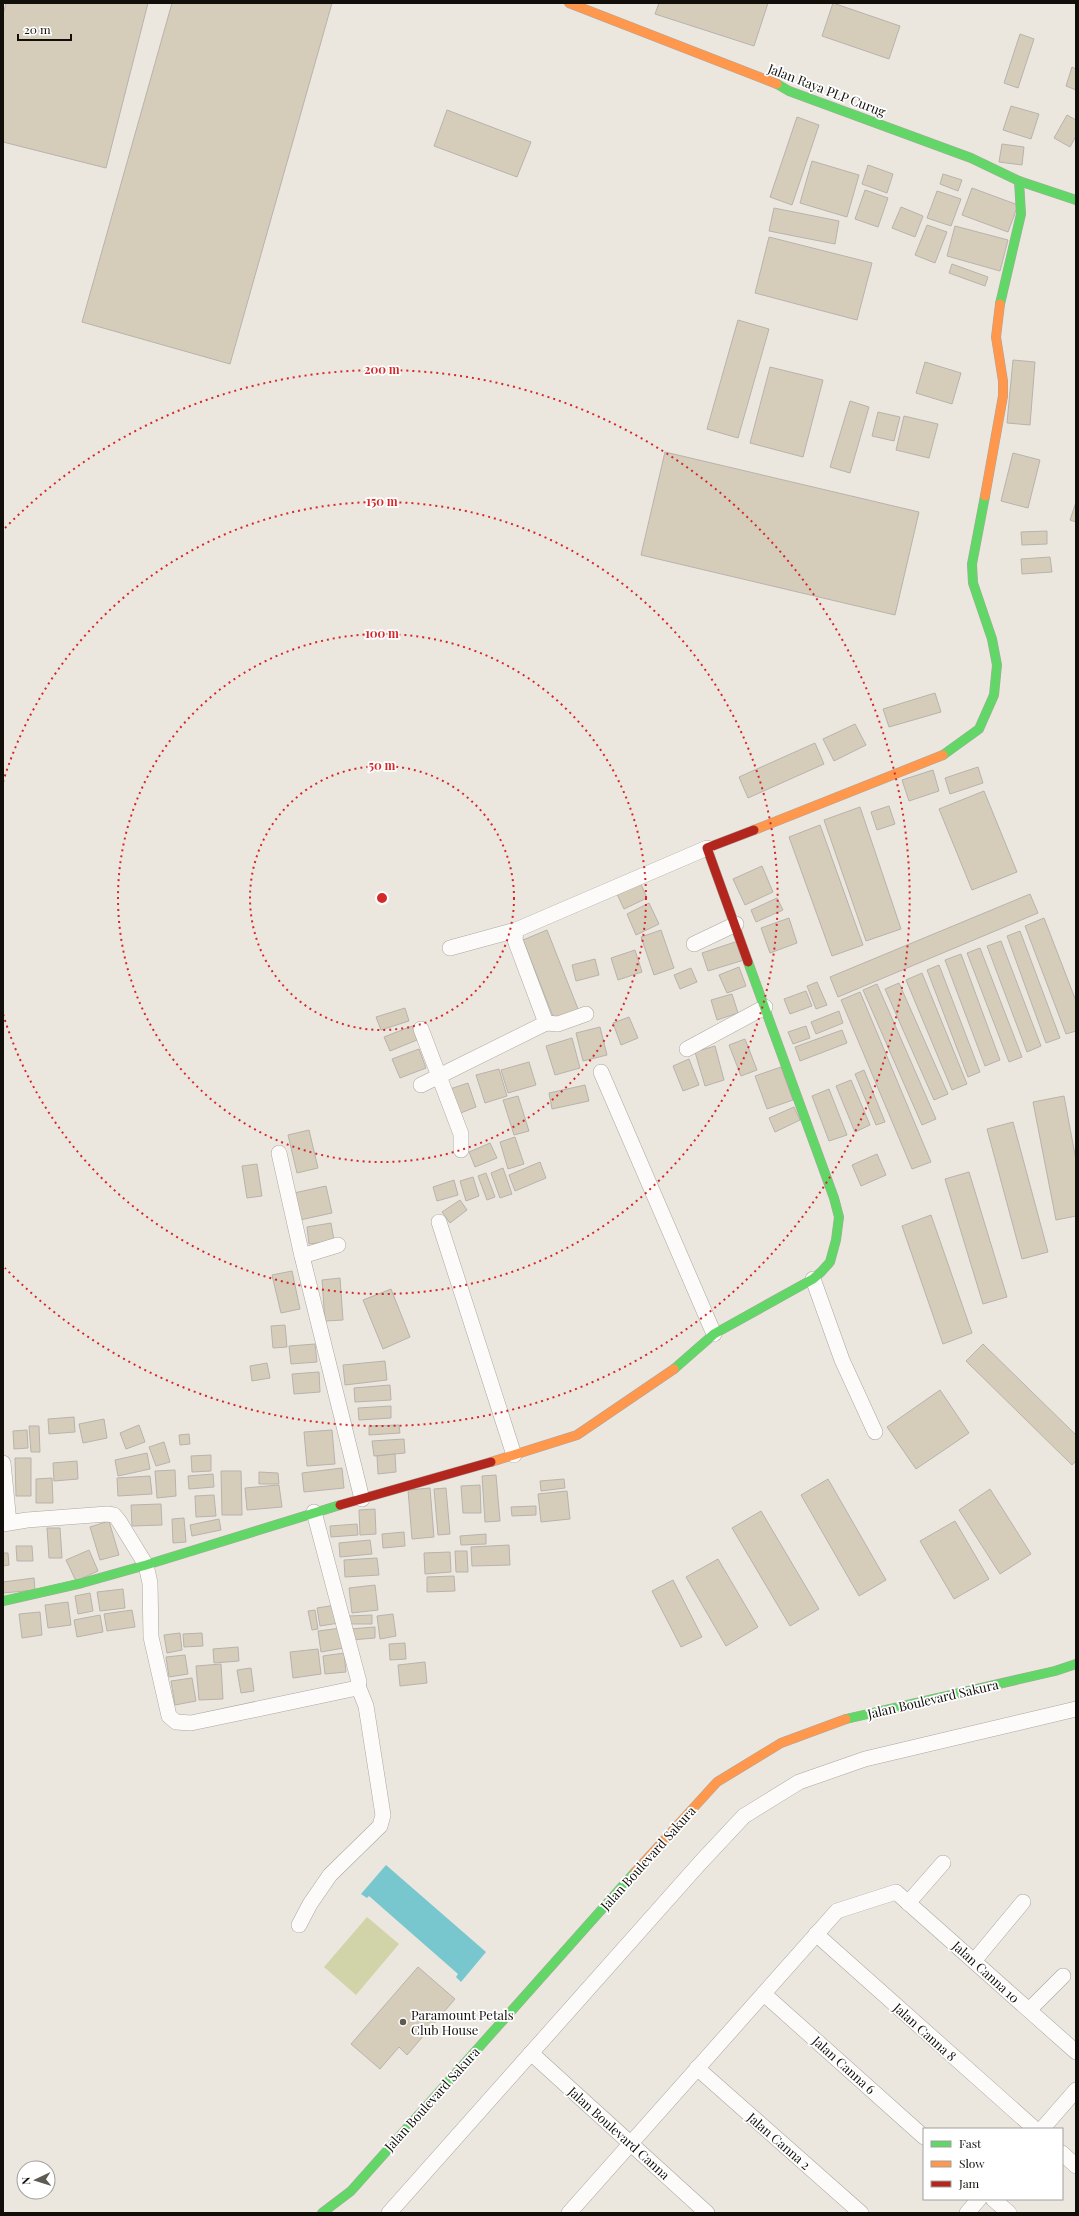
<svg xmlns="http://www.w3.org/2000/svg" width="1079" height="2216" viewBox="0 0 1079 2216" font-family="'Playfair Display',serif">
	<style>
		.green { fill: #d1d4a9 }
		.water { fill: #78c7cf }
		.building { fill: #d6ccba; stroke: #b7b3ad }
		.lines { fill: none; stroke-linecap: round; stroke-linejoin: round }
		.street-casing { stroke: #a9a6a0; stroke-width: 16 }
		.fast-casing { stroke: #a9a6a0; stroke-width: 10 }
		.slow-casing { stroke: #a9a6a0; stroke-width: 10 }
		.jam-casing { stroke: #a9a6a0; stroke-width: 10 }
		.street { stroke: #fcfbfa; stroke-width: 15 }
		.fast { stroke: #63d668; stroke-width: 9 }
		.slow { stroke: #ff974d; stroke-width: 9 }
		.jam { stroke: #b3261e; stroke-width: 9 }
		.ring { fill: none; stroke: #d62828; stroke-width: 2; stroke-dasharray: 2 4 }
		.poi-dot { fill: #5e5b55; stroke: #fff; stroke-width: 1.5 }
		.labels { text-anchor: middle; stroke-width: 3.5; stroke-linejoin: round; paint-order: stroke }
		.street-label { font-size: 13px; fill: #120f0b; stroke: #fff }
		.poi-label { font-size: 13px; fill: #120f0b; stroke: #fff; text-anchor: start }
		.centre { fill: #d62828; stroke: #fff; stroke-width: 2 }
		.ring-label { font-size: 12px; text-anchor: middle; font-weight: bold; fill: #d62828; stroke: #fff; stroke-width: 3.5; stroke-linejoin: round; paint-order: stroke }
	</style>
	<rect width="100%" height="100%" fill="#ebe7df"/>
	<polygon class="green" points="367,1917 399,1944 356,1995 324,1967"/>
	<polygon class="water" points="386,1865 486,1952 461,1982 456,1977 458,1974 369,1896 367,1898 361,1894"/>
	<g class="building">
		<polygon points="6,3 148,3 106,168 3,142 3,15"/>
		<polygon points="172,3 332,3 230,364 82,322"/>
		<polygon points="659,3 768,3 754,46 655,14"/>
		<polygon points="833,3 900,26 889,59 822,36"/>
		<polygon points="1020,34 1034,39 1018,88 1004,83"/>
		<polygon points="1072,67 1076,69 1076,90 1066,86"/>
		<polygon points="1011,106 1039,114 1031,139 1003,130"/>
		<polygon points="447,110 531,142 517,177 434,146"/>
		<polygon points="1067,115 1076,120 1076,136 1070,147 1054,138"/>
		<polygon points="797,117 819,125 792,205 770,197"/>
		<polygon points="1002,144 1024,147 1022,165 999,162"/>
		<polygon points="812,161 859,175 847,217 800,203"/>
		<polygon points="868,165 893,174 887,193 862,184"/>
		<polygon points="943,174 962,180 958,191 940,184"/>
		<polygon points="972,188 1018,205 1008,232 962,215"/>
		<polygon points="865,190 888,198 878,227 855,219"/>
		<polygon points="937,191 961,199 951,226 927,218"/>
		<polygon points="901,207 923,216 915,237 892,228"/>
		<polygon points="774,208 839,221 835,244 769,231"/>
		<polygon points="927,225 947,232 935,263 915,255"/>
		<polygon points="955,226 1008,240 1000,271 947,256"/>
		<polygon points="769,237 872,263 857,320 755,293"/>
		<polygon points="952,264 988,277 985,286 949,273"/>
		<polygon points="738,320 769,329 738,438 707,429"/>
		<polygon points="1013,360 1035,362 1030,425 1007,423"/>
		<polygon points="925,362 961,373 952,404 916,393"/>
		<polygon points="770,367 823,380 803,457 750,443"/>
		<polygon points="850,401 869,407 850,473 830,467"/>
		<polygon points="878,412 900,417 894,441 872,436"/>
		<polygon points="904,416 938,424 929,458 896,450"/>
		<polygon points="665,452 919,512 895,615 641,555"/>
		<polygon points="1013,453 1040,460 1028,508 1001,501"/>
		<polygon points="1076,502 1076,522 1070,520"/>
		<polygon points="1047,531 1047,544 1022,545 1021,532"/>
		<polygon points="1050,557 1052,572 1022,574 1021,559"/>
		<polygon points="935,693 941,712 889,727 883,709"/>
		<polygon points="855,724 866,745 834,761 823,739"/>
		<polygon points="815,743 824,764 748,798 739,777"/>
		<polygon points="978,767 983,783 950,794 945,778"/>
		<polygon points="933,770 939,791 909,801 902,780"/>
		<polygon points="984,791 1017,872 972,890 939,809"/>
		<polygon points="889,806 895,824 877,830 871,812"/>
		<polygon points="860,807 901,929 866,941 824,820"/>
		<polygon points="820,825 863,945 832,956 789,837"/>
		<polygon points="762,866 773,892 745,905 733,879"/>
		<polygon points="640,882 647,898 624,909 616,892"/>
		<polygon points="1030,894 1038,913 838,997 830,977"/>
		<polygon points="777,898 783,910 756,922 751,910"/>
		<polygon points="649,903 659,924 636,935 627,914"/>
		<polygon points="789,918 797,943 770,953 761,928"/>
		<polygon points="1044,918 1076,1001 1076,1031 1066,1034 1025,926"/>
		<polygon points="547,930 578,1009 554,1019 523,940"/>
		<polygon points="661,930 674,968 654,975 641,937"/>
		<polygon points="1020,931 1060,1038 1046,1043 1007,936"/>
		<polygon points="738,941 744,960 708,971 702,953"/>
		<polygon points="1001,941 1041,1046 1027,1052 987,946"/>
		<polygon points="980,948 1022,1057 1009,1062 967,953"/>
		<polygon points="635,950 642,972 618,980 611,958"/>
		<polygon points="961,954 1000,1060 985,1066 945,960"/>
		<polygon points="595,959 599,975 576,981 572,965"/>
		<polygon points="939,965 980,1072 968,1077 927,970"/>
		<polygon points="739,967 746,986 727,993 719,975"/>
		<polygon points="691,968 697,982 680,989 674,975"/>
		<polygon points="922,973 967,1084 952,1090 906,980"/>
		<polygon points="817,982 827,1005 816,1009 807,986"/>
		<polygon points="899,983 948,1094 934,1100 885,989"/>
		<polygon points="877,984 936,1119 922,1125 863,990"/>
		<polygon points="806,991 812,1006 790,1014 784,999"/>
		<polygon points="860,992 931,1162 912,1169 841,1000"/>
		<polygon points="732,994 738,1013 717,1020 711,1000"/>
		<polygon points="405,1008 409,1021 381,1030 376,1017"/>
		<polygon points="839,1011 843,1023 816,1034 811,1022"/>
		<polygon points="629,1017 638,1038 621,1045 613,1023"/>
		<polygon points="412,1026 417,1040 390,1051 384,1037"/>
		<polygon points="806,1026 810,1038 793,1044 788,1032"/>
		<polygon points="600,1027 607,1055 583,1061 576,1033"/>
		<polygon points="842,1030 847,1043 800,1061 795,1047"/>
		<polygon points="572,1038 580,1068 555,1075 546,1046"/>
		<polygon points="745,1039 757,1070 741,1076 729,1045"/>
		<polygon points="715,1046 724,1080 705,1086 695,1052"/>
		<polygon points="419,1049 426,1068 400,1078 392,1059"/>
		<polygon points="689,1059 699,1085 683,1091 673,1066"/>
		<polygon points="529,1062 536,1085 508,1093 501,1070"/>
		<polygon points="781,1067 793,1100 767,1109 755,1076"/>
		<polygon points="499,1069 507,1096 485,1103 476,1075"/>
		<polygon points="864,1070 885,1122 876,1125 855,1074"/>
		<polygon points="851,1080 870,1125 855,1132 836,1086"/>
		<polygon points="468,1083 476,1107 458,1114 450,1089"/>
		<polygon points="585,1085 589,1101 552,1109 549,1093"/>
		<polygon points="829,1089 847,1135 829,1141 812,1096"/>
		<polygon points="518,1096 529,1131 514,1135 503,1100"/>
		<polygon points="1064,1096 1076,1160 1076,1216 1056,1220 1033,1102"/>
		<polygon points="794,1107 800,1120 775,1132 769,1118"/>
		<polygon points="1013,1122 1048,1252 1022,1259 987,1129"/>
		<polygon points="309,1130 318,1168 297,1173 288,1135"/>
		<polygon points="515,1137 524,1164 508,1169 500,1142"/>
		<polygon points="490,1143 497,1158 475,1167 469,1152"/>
		<polygon points="877,1154 886,1175 861,1186 852,1165"/>
		<polygon points="540,1162 546,1178 515,1191 509,1175"/>
		<polygon points="257,1164 262,1196 247,1198 242,1166"/>
		<polygon points="503,1168 512,1194 500,1198 491,1173"/>
		<polygon points="969,1172 1007,1297 983,1304 945,1179"/>
		<polygon points="486,1173 495,1197 487,1200 478,1176"/>
		<polygon points="473,1177 479,1196 466,1201 460,1181"/>
		<polygon points="454,1180 458,1195 437,1201 433,1187"/>
		<polygon points="326,1186 332,1213 300,1220 294,1193"/>
		<polygon points="460,1200 467,1210 450,1223 442,1212"/>
		<polygon points="931,1215 972,1333 943,1344 902,1226"/>
		<polygon points="331,1223 334,1241 309,1244 307,1227"/>
		<polygon points="292,1271 300,1309 281,1313 272,1275"/>
		<polygon points="340,1278 343,1320 325,1321 322,1280"/>
		<polygon points="391,1289 410,1337 383,1349 363,1300"/>
		<polygon points="285,1325 287,1347 273,1348 271,1326"/>
		<polygon points="315,1344 317,1362 291,1364 289,1346"/>
		<polygon points="983,1344 1076,1435 1076,1461 1072,1465 966,1361"/>
		<polygon points="385,1361 387,1380 345,1385 343,1365"/>
		<polygon points="267,1363 270,1378 252,1381 250,1366"/>
		<polygon points="319,1372 320,1392 294,1394 292,1374"/>
		<polygon points="390,1385 391,1400 355,1402 354,1388"/>
		<polygon points="940,1390 969,1433 916,1469 887,1427"/>
		<polygon points="391,1406 391,1418 359,1420 358,1408"/>
		<polygon points="74,1417 75,1432 49,1434 48,1419"/>
		<polygon points="104,1419 107,1438 83,1443 79,1424"/>
		<polygon points="139,1425 145,1442 126,1449 120,1433"/>
		<polygon points="399,1425 400,1433 369,1435 369,1426"/>
		<polygon points="29,1426 39,1426 40,1452 31,1452"/>
		<polygon points="27,1430 28,1448 14,1449 13,1431"/>
		<polygon points="332,1430 335,1464 307,1466 304,1432"/>
		<polygon points="189,1434 190,1444 180,1445 179,1435"/>
		<polygon points="404,1439 405,1453 374,1456 372,1441"/>
		<polygon points="164,1442 170,1462 156,1466 149,1447"/>
		<polygon points="147,1453 150,1469 118,1476 115,1460"/>
		<polygon points="395,1454 396,1472 378,1474 377,1456"/>
		<polygon points="211,1455 211,1471 192,1472 191,1456"/>
		<polygon points="15,1458 31,1458 31,1496 16,1496"/>
		<polygon points="77,1461 78,1479 54,1481 53,1463"/>
		<polygon points="342,1468 344,1488 304,1492 302,1473"/>
		<polygon points="175,1470 176,1496 157,1498 155,1471"/>
		<polygon points="221,1471 241,1471 242,1515 222,1515"/>
		<polygon points="259,1472 278,1473 279,1484 259,1484"/>
		<polygon points="213,1474 214,1487 189,1489 188,1476"/>
		<polygon points="496,1475 500,1521 485,1522 482,1476"/>
		<polygon points="150,1476 152,1494 118,1496 117,1478"/>
		<polygon points="52,1478 53,1503 36,1503 36,1479"/>
		<polygon points="564,1479 565,1488 541,1491 540,1481"/>
		<polygon points="828,1479 886,1580 859,1596 801,1495"/>
		<polygon points="279,1485 282,1507 247,1510 245,1488"/>
		<polygon points="480,1485 481,1513 463,1513 461,1486"/>
		<polygon points="430,1488 434,1537 412,1539 408,1490"/>
		<polygon points="446,1488 450,1534 438,1535 434,1489"/>
		<polygon points="990,1489 1031,1554 1000,1574 959,1510"/>
		<polygon points="567,1491 570,1519 541,1522 538,1494"/>
		<polygon points="214,1495 216,1516 196,1517 195,1496"/>
		<polygon points="161,1504 162,1525 132,1526 131,1505"/>
		<polygon points="536,1506 536,1515 512,1516 511,1507"/>
		<polygon points="375,1509 376,1534 360,1535 359,1510"/>
		<polygon points="761,1511 819,1609 790,1626 732,1528"/>
		<polygon points="184,1518 186,1542 173,1543 172,1519"/>
		<polygon points="219,1519 221,1530 192,1536 190,1525"/>
		<polygon points="109,1521 119,1555 100,1560 90,1527"/>
		<polygon points="955,1521 989,1579 954,1599 920,1541"/>
		<polygon points="357,1524 358,1535 331,1537 330,1526"/>
		<polygon points="47,1528 60,1528 62,1558 49,1558"/>
		<polygon points="404,1532 405,1546 383,1548 382,1534"/>
		<polygon points="486,1534 486,1544 461,1545 460,1536"/>
		<polygon points="370,1540 372,1554 340,1557 339,1543"/>
		<polygon points="509,1545 510,1565 472,1566 471,1547"/>
		<polygon points="16,1546 32,1546 33,1561 17,1561"/>
		<polygon points="89,1550 98,1571 76,1581 66,1560"/>
		<polygon points="455,1551 467,1551 468,1572 456,1572"/>
		<polygon points="450,1552 451,1572 425,1574 424,1553"/>
		<polygon points="3,1553 8,1553 9,1565 3,1566"/>
		<polygon points="377,1558 379,1575 345,1577 344,1560"/>
		<polygon points="718,1559 758,1627 726,1646 686,1577"/>
		<polygon points="454,1576 455,1591 427,1592 427,1577"/>
		<polygon points="34,1578 35,1590 3,1593 3,1582"/>
		<polygon points="673,1580 702,1637 681,1647 652,1591"/>
		<polygon points="375,1585 378,1610 352,1613 349,1588"/>
		<polygon points="123,1589 125,1608 100,1611 97,1592"/>
		<polygon points="90,1593 93,1611 78,1614 75,1596"/>
		<polygon points="68,1602 71,1625 48,1628 45,1605"/>
		<polygon points="336,1605 339,1623 320,1626 317,1608"/>
		<polygon points="132,1610 135,1627 107,1631 104,1614"/>
		<polygon points="315,1610 318,1629 312,1630 308,1611"/>
		<polygon points="40,1612 42,1635 22,1638 19,1614"/>
		<polygon points="393,1614 396,1636 380,1639 377,1616"/>
		<polygon points="100,1615 103,1632 77,1637 74,1620"/>
		<polygon points="372,1615 372,1624 349,1624 349,1616"/>
		<polygon points="375,1627 375,1638 351,1640 350,1629"/>
		<polygon points="341,1628 344,1648 321,1652 318,1631"/>
		<polygon points="180,1633 182,1650 167,1653 164,1635"/>
		<polygon points="202,1633 203,1646 184,1647 183,1634"/>
		<polygon points="405,1643 406,1659 390,1660 389,1644"/>
		<polygon points="238,1647 239,1661 214,1663 213,1649"/>
		<polygon points="318,1649 321,1674 293,1678 290,1652"/>
		<polygon points="344,1653 346,1672 325,1674 323,1656"/>
		<polygon points="185,1655 188,1674 169,1677 166,1657"/>
		<polygon points="425,1662 427,1683 400,1686 398,1665"/>
		<polygon points="221,1664 223,1699 199,1700 196,1666"/>
		<polygon points="251,1668 254,1691 241,1693 237,1670"/>
		<polygon points="192,1678 196,1701 175,1705 171,1681"/>
		<polygon points="418,1967 455,1999 407,2055 399,2047 380,2069 351,2044"/>
	</g>
	<g class="lines">
		<g class="street-casing">
			<g id="street">
				<polyline points="694,944 736,924"/>
				<polyline points="450,948 516,930"/>
				<polyline points="586,1014 558,1024 546,1023 515,940 516,930 707,848"/>
				<polyline points="421,1029 461,1134 461,1150"/>
				<polyline points="687,1049 765,1007"/>
				<polyline points="601,1072 714,1334"/>
				<polyline points="421,1085 546,1023"/>
				<polyline points="279,1153 302,1256 362,1499"/>
				<polyline points="439,1222 514,1455"/>
				<polyline points="302,1256 338,1245"/>
				<polyline points="813,1279 842,1360 875,1432"/>
				<polyline points="3,1463 9,1522"/>
				<polyline points="3,1524 27,1520 107,1514 114,1515 119,1521 146,1565 150,1583 151,1637 169,1716 176,1722 191,1723 357,1688 359,1682 314,1512"/>
				<polyline points="908,1903 943,1863"/>
				<polyline points="299,1925 310,1904 330,1875 380,1826 383,1815 366,1706 358,1686"/>
				<polyline points="816,1934 1035,2129"/>
				<polyline points="974,1961 1023,1902"/>
				<polyline points="764,1994 924,2137"/>
				<polyline points="1029,2010 1063,1976"/>
				<polyline points="531,2053 707,2213"/>
				<polyline points="697,2068 861,2213"/>
				<polyline points="1042,2129 1076,2090"/>
				<polyline points="1062,2153 1076,2166"/>
				<polyline points="993,2199 1009,2213"/>
				<polyline points="389,2213 700,1863 744,1816 799,1782 865,1759 1076,1709"/>
				<polyline points="569,2213 837,1911 896,1892 1076,2052"/>
				<polyline points="967,2213 979,2199"/>
			</g>
		</g>
		<g class="fast-casing">
			<g id="fast">
				<polyline points="777,84 789,91 971,158 1019,181 1076,200"/>
				<polyline points="1000,304 1021,214 1019,181"/>
				<polyline points="943,755 979,729 994,695 997,665 992,639 973,583 972,564 985,496"/>
				<polyline points="674,1369 714,1334 813,1279 821,1272 830,1262 836,1240 839,1217 834,1198 748,962"/>
				<polyline points="3,1601 82,1583 146,1565 340,1505"/>
				<polyline points="846,1719 1055,1671 1076,1664"/>
				<polyline points="322,2213 351,2191 635,1872"/>
			</g>
		</g>
		<g class="slow-casing">
			<g id="slow">
				<polyline points="569,3 777,84"/>
				<polyline points="985,496 1003,396 1003,381 996,337 1000,304"/>
				<polyline points="754,830 943,755"/>
				<polyline points="491,1462 577,1435 674,1369"/>
				<polyline points="635,1872 717,1782 781,1743 846,1719"/>
			</g>
		</g>
		<g class="jam-casing">
			<g id="jam">
				<polyline points="748,962 707,848 754,830"/>
				<polyline points="340,1505 491,1462"/>
			</g>
		</g>
		<use href="#street" class="street"/>
		<use href="#fast" class="fast"/>
		<use href="#slow" class="slow"/>
		<use href="#jam" class="jam"/>
	</g>
	<g class="ring">
		<circle cx="382" cy="898" r="132"/>
		<circle cx="382" cy="898" r="264"/>
		<path d="M3 782A396 396 0 1 1 3 1014"/>
		<path d="M5 528A528 528 0 1 1 5 1268"/>
	</g>
	<circle class="poi-dot" cx="403" cy="2022" r="4"/>
	<g class="labels">
		<g class="street-label">
			<text transform="translate(827 90) rotate(21)" y="5">Jalan Raya PLP Curug</text>
			<text transform="translate(933 1699) rotate(-13)" y="5">Jalan Boulevard Sakura</text>
			<text transform="translate(648 1858) rotate(-48)" y="5">Jalan Boulevard Sakura</text>
			<text transform="translate(986 1972) rotate(42)" y="5">Jalan Canna 10</text>
			<text transform="translate(925 2032) rotate(42)" y="5">Jalan Canna 8</text>
			<text transform="translate(844 2065) rotate(42)" y="5">Jalan Canna 6</text>
			<text transform="translate(432 2099) rotate(-48)" y="5">Jalan Boulevard Sakura</text>
			<text transform="translate(619 2133) rotate(42)" y="5">Jalan Boulevard Canna</text>
			<text transform="translate(779 2141) rotate(41)" y="5">Jalan Canna 2</text>
		</g>
		<g class="poi-label">
			<text x="411" y="2020">Paramount Petals<tspan x="411" dy="15">Club House</tspan></text>
		</g>
	</g>
	<circle cx="382" cy="898" r="6" class="centre"/>
	<g class="ring-label">
		<text x="382" y="374">200 m</text>
		<text x="382" y="506">150 m</text>
		<text x="382" y="638">100 m</text>
		<text x="382" y="770">50 m</text>
	</g>
	<rect width="1079" height="2216" fill="none" stroke="#120f0b" stroke-width="8"/>
	<rect x="923" y="2128" width="140" height="72" fill="#ffffff" stroke="#a09f9d"/>
	<rect x="931" y="2141" width="20" height="6" fill="#63d668" stroke="#a09f9d"/>
	<text x="959" y="2148" font-size="12" fill="#120f0b">Fast</text>
	<rect x="931" y="2161" width="20" height="6" fill="#ff974d" stroke="#a09f9d"/>
	<text x="959" y="2168" font-size="12" fill="#120f0b">Slow</text>
	<rect x="931" y="2181" width="20" height="6" fill="#b3261e" stroke="#a09f9d"/>
	<text x="959" y="2188" font-size="12" fill="#120f0b">Jam</text>
	<g transform="translate(36 2180) rotate(266)"><circle r="19" fill="#ffffff" stroke="#a09f9d"/>
	<path d="M0-3L7 15L0 10L-7 15Z" fill="#5e5b55"/>
	<text y="-6" font-size="11" font-weight="bold" text-anchor="middle" fill="#120f0b">N</text>
	</g>
	<path d="M18 34v6h53v-6" fill="none" stroke="#120f0b" stroke-width="2"/>
	<text x="24" y="34" font-size="12" fill="#120f0b" stroke="#ffffff" stroke-width="3" paint-order="stroke">20 m</text>
</svg>
